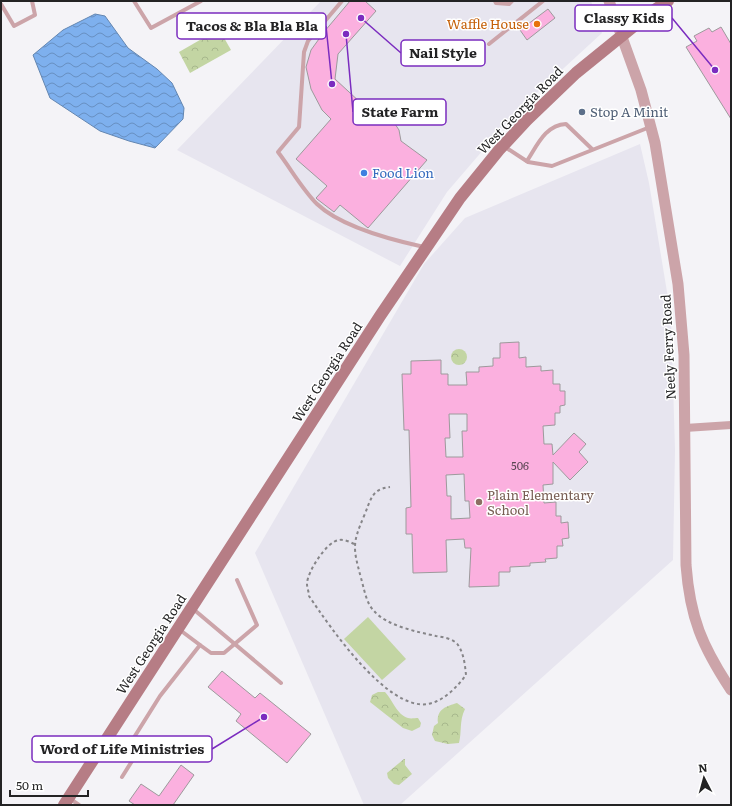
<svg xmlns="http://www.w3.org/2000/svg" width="732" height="806" viewBox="0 0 732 806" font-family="Literata,serif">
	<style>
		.built { fill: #e7e5ef }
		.park { fill: url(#park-crowns) }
		.pitch { fill: #c3d5a3 }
		.water { fill: url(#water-waves); stroke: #6386b1 }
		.building { fill: #fbb0df; stroke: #9d9a9c; fill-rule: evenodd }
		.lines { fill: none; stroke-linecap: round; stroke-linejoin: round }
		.path { stroke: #868588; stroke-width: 2; stroke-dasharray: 3 3; stroke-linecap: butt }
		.service { stroke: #cca4a9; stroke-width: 4 }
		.minor { stroke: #cca4a9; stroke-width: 8 }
		.tertiary { stroke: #cca4a9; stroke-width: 11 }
		.secondary { stroke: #b67d85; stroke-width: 12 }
		.food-dot { fill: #e8710a; stroke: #fff; stroke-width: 1.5 }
		.service-dot { fill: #5c6f8a; stroke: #fff; stroke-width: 1.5 }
		.shop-dot { fill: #3f7fe0; stroke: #fff; stroke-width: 1.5 }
		.education-dot { fill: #8d6e63; stroke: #fff; stroke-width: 1.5 }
		.labels { text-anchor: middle; stroke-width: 3; stroke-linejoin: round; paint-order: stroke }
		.number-label { font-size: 11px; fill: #594653 }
		.food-label { font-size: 13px; fill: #c56008; stroke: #fff; text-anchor: end }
		.street-label { font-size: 13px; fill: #232324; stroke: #fff }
		.service-label { font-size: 13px; fill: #4e5e75; stroke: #fff; text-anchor: start }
		.shop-label { font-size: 13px; fill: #366cbe; stroke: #fff; text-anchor: start }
		.education-label { font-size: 13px; fill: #785e54; stroke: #fff; text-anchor: start }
		.leader { fill: none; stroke: #7b2cbf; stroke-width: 1.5 }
		.callout-dot { fill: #7b2cbf; stroke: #fff; stroke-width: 1.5 }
		.callout { fill: #fff; stroke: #7b2cbf; stroke-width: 1.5 }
		.callout-label { font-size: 14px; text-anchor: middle; font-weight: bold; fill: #232324 }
	</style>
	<defs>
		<pattern id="park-crowns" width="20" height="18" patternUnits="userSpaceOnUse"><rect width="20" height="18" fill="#c3d5a3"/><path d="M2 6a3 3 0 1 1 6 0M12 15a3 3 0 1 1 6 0" fill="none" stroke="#a7b78c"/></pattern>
		<pattern id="water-waves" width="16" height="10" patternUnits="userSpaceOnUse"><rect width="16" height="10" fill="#7eb0ee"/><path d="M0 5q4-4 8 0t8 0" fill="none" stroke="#678fc1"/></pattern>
	</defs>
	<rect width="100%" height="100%" fill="#f4f3f7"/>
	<g class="built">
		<polygon points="321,1 591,1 602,33 515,113 447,192 400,266 177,150"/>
		<polygon points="640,144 649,183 671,316 675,450 673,560 400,805 364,805 255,553 424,264 465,218"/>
	</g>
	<g class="park">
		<polygon points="219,29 231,50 190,73 179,52"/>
		<circle cx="459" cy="357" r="8"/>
		<path d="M 378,692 L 385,692 C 392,699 397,715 408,718 C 411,719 415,718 418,718 L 421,723 L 420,727 L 412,731 L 403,728 L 370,702 L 372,695 Z"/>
		<path d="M 457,703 L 465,709 C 459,721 462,732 459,743 L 448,744 L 435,741 L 432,735 L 434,726 L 438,723 C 436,709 447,706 457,703 Z"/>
		<polygon points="404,759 405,759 405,765 412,774 399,785 394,784 388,778 387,773"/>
	</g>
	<polygon class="pitch" points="368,617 406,659 382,680 344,639"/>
	<polygon class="water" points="95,14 105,16 128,48 157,69 172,83 184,108 183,119 155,148 129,141 100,131 50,98 33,55 63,30"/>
	<g class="building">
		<polygon points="350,1 365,1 376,11 338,54 335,79 375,116 383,115 393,121 399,130 401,141 427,160 368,228 340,205 334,212 317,199 316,198 327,186 296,159 331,119 322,110 311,89 306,67 311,50 324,32"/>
		<polygon points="548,9 555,18 527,40 520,30"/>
		<polygon points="721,27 731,44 731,119 686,47 697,41 694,36 709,28 712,32"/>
		<path d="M 519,342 L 519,358 L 526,357 L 526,367 L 541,366 L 541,371 L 553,370 L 553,384 L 560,384 L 560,391 L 565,391 L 565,405 L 560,406 L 560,413 L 555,413 L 555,425 L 543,426 L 544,444 L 552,444 L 553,455 L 574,433 L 586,444 L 579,452 L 588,462 L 570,480 L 553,462 L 553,484 L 543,485 L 544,503 L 556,502 L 556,516 L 561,516 L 561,523 L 568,522 L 569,538 L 562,539 L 563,546 L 557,546 L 557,558 L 545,559 L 546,562 L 530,563 L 530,566 L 510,567 L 510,572 L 499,572 L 499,586 L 469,587 L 471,548 L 465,548 L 464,539 L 446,540 L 447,572 L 413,573 L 412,534 L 406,534 L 406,508 L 411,507 L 409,430 L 404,430 L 402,374 L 411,374 L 411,361 L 441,360 L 441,374 L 448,374 L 448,385 L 467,385 L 466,372 L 479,372 L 479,367 L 493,366 L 493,358 L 500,358 L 500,343 ZM 449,414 L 467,414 L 467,431 L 462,431 L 463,457 L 446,457 L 445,438 L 450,438 ZM 464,474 L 465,501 L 469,501 L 470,518 L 451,519 L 451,496 L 447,496 L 446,475 Z"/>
		<polygon points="222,671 255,698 260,693 311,734 287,763 236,721 241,714 208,687"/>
		<polygon points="181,765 194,775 173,805 135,805 129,801 141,784 159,796"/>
	</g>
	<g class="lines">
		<path class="path" d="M 354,544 C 350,542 344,539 339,540 C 327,541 307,572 307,584 C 307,588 309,592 309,596 C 330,627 387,711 428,704 C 444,701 457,687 466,675 C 465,665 464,654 458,645 C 454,639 443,637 436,636 C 418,632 387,626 374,611 C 366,603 364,588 361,578 C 353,548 352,544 364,516 C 371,500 371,489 390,487"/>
		<g class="service">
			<polyline points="134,1 151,28 201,1"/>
			<path d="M 342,1 L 308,41 L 304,52 L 299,127 L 278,152 C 291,169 302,189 317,204 C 341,227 392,240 424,247"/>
			<polyline points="495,1 496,3 509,4 512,1"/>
			<polyline points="1,4 14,26 35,15 32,1"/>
			<polyline points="489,44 543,1"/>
			<polyline points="505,147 528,162 552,166 650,127"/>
			<path d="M 527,161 C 537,146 545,125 566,124 L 592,149"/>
			<polyline points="192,608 281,683"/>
			<polyline points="200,645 211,653 224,653 257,625 237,580"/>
			<polyline points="112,736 137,753 122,777"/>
			<polyline points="128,747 160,696 200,645 180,630"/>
			<polyline points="69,798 79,805"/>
		</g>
		<polyline class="minor" points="685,428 731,425"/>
		<path class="tertiary" d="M 609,1 L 641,90 L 655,143 L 678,284 L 684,355 L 686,565 C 690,618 702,646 731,690"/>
		<polyline class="secondary" points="64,805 380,316 460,198 499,150 527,120 576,73 650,13 668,1"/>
	</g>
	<circle class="food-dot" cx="537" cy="24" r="4"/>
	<circle class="service-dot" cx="582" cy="112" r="4"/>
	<circle class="shop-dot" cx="364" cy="173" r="4"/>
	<circle class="education-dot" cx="479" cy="502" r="4"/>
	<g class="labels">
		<g class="number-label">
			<text x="520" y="470">506</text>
		</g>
		<g class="food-label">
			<text x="529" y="29">Waffle House</text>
		</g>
		<g class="street-label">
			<text transform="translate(520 110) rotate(-46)" y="5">West Georgia Road</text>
			<text transform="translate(668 347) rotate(-93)" y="5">Neely Ferry Road</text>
			<text transform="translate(327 372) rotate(-57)" y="5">West Georgia Road</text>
			<text transform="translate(151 644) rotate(-57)" y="5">West Georgia Road</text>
		</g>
		<g class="service-label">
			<text x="590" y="117">Stop A Minit</text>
		</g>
		<g class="shop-label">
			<text x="372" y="178">Food Lion</text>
		</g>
		<g class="education-label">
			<text x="487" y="500">Plain Elementary<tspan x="487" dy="15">School</tspan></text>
		</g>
	</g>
	<path class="leader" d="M715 70L672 18M332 84L326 26M361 18L401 53M346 34L353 112M264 717L212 749"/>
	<g class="callout-dot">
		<circle cx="715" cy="70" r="4"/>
		<circle cx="332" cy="84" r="4"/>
		<circle cx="361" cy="18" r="4"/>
		<circle cx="346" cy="34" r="4"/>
		<circle cx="264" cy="717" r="4"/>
	</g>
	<g class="callout">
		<rect x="575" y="5" width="97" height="26" rx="4"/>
		<rect x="177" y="13" width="149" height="26" rx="4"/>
		<rect x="401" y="40" width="84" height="26" rx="4"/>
		<rect x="353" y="99" width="93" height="26" rx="4"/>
		<rect x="32" y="736" width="180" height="26" rx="4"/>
	</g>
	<g class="callout-label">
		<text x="624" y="23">Classy Kids</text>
		<text x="252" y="31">Tacos &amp; Bla Bla Bla</text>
		<text x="443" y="58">Nail Style</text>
		<text x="400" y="117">State Farm</text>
		<text x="122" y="754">Word of Life Ministries</text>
	</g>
	<rect width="732" height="806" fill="none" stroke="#232324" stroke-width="4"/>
	<g transform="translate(704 778) rotate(354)" stroke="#ffffff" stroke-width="3" paint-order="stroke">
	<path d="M0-3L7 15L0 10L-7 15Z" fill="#232324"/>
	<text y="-6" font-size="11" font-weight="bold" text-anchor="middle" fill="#232324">N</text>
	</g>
	<path d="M10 790v6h78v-6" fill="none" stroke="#232324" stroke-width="2"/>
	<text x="16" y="790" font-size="12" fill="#232324" stroke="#ffffff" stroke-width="3" paint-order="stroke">50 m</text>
</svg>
